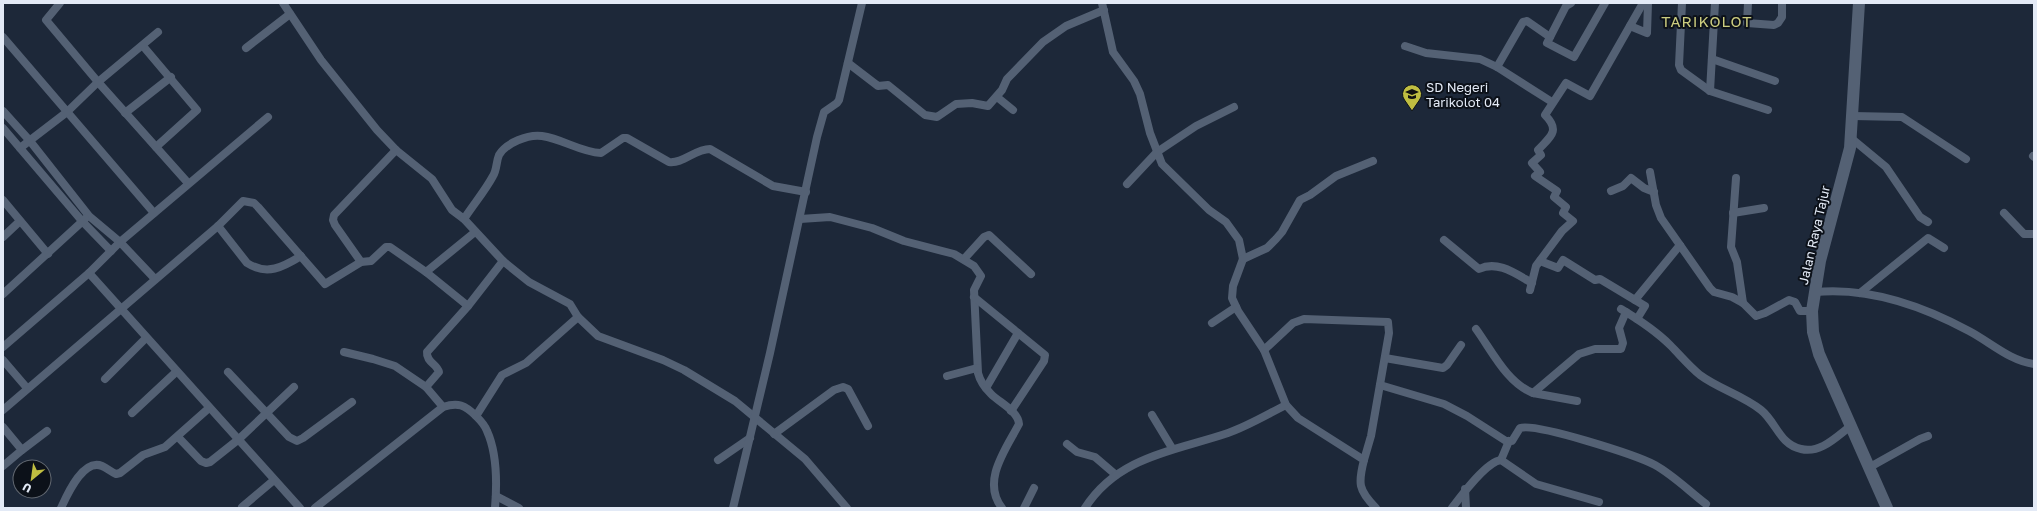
<svg xmlns="http://www.w3.org/2000/svg" width="2037" height="511" viewBox="0 0 2037 511" font-family="'Golos Text',sans-serif">
	<style>
		.lines { fill: none; stroke-linecap: round; stroke-linejoin: round }
		.minor { stroke: #546174; stroke-width: 8 }
		.secondary { stroke: #546174; stroke-width: 12 }
		.labels { text-anchor: middle; stroke-width: 4; stroke-linejoin: round; paint-order: stroke }
		.poi-label { font-size: 13px; fill: #e3eaf6; stroke: #0c1119; text-anchor: start }
		.street-label { font-size: 13px; fill: #e3eaf6; stroke: #0c1119 }
		.quarter-label { font-size: 15px; letter-spacing: 1px; fill: #cccd7f; stroke: #0c1119 }
	</style>
	<rect width="100%" height="100%" fill="#1d2839"/>
	<g class="lines">
		<g class="minor">
			<polyline points="60,3 46,20 98,82 188,183"/>
			<polyline points="283,3 321,60 377,130 396,150 432,179 452,210 464,219 503,261 529,282 570,304 578,317 598,336 663,360 684,370 735,401 805,459 847,508"/>
			<path d="M 1102,3 L 1113,52 L 1134,81 L 1140,94 L 1150,133 L 1162,164 L 1209,210 L 1226,222 L 1239,240 L 1243,259 L 1233,286 L 1232,298 L 1238,311 L 1264,350 L 1286,405 L 1298,418 L 1364,460 C 1358,483 1358,490 1376,508"/>
			<polyline points="1571,3 1566,6 1547,43 1574,57 1605,3"/>
			<polyline points="1682,3 1679,65 1681,70 1710,91 1768,110"/>
			<polyline points="1748,3 1747,23 1774,25 1778,23 1782,17 1782,3"/>
			<polyline points="1630,26 1647,33 1648,3"/>
			<polyline points="3,37 154,213"/>
			<polyline points="143,46 197,110 156,147"/>
			<polyline points="1405,46 1426,53 1480,59 1497,67 1552,102"/>
			<polyline points="246,48 290,14"/>
			<polyline points="1712,59 1775,81"/>
			<polyline points="848,63 878,86 888,85 925,115 937,117 956,104 972,103 988,106 1002,90 1007,79 1043,42 1066,26 1104,10"/>
			<polyline points="1497,67 1523,22 1527,21 1550,37"/>
			<polyline points="1710,91 1715,3"/>
			<polyline points="997,97 1013,110"/>
			<polyline points="3,111 30,141 89,216 120,242 155,279"/>
			<polyline points="125,113 171,77"/>
			<polyline points="1853,116 1902,117 1966,159"/>
			<polyline points="3,128 82,221 111,251"/>
			<polyline points="1851,138 1886,167 1920,217 1928,222"/>
			<polyline points="20,148 67,112 98,82 158,32"/>
			<polyline points="2033,156 2034,157"/>
			<polyline points="1650,172 1656,205 1661,218 1710,288 1714,292 1732,297 1743,303 1756,316 1765,313 1789,300 1795,302 1800,311 1812,311"/>
			<polyline points="1736,178 1731,247 1737,262 1743,303"/>
			<polyline points="1127,184 1157,152 1196,126 1234,107"/>
			<polyline points="1611,191 1623,186 1631,178 1644,188 1654,192"/>
			<polyline points="3,200 48,254"/>
			<polyline points="1733,213 1764,208"/>
			<polyline points="2004,213 2024,234 2034,234"/>
			<path d="M 464,219 C 473,205 485,191 493,176 C 497,170 496,162 499,155 C 506,143 528,134 542,136 C 563,139 580,152 601,153 L 623,138 L 627,138 L 669,162 C 683,164 695,149 710,149 L 773,186 L 806,192"/>
			<path d="M 800,219 L 830,217 L 872,228 L 904,241 L 954,254 L 974,266 L 981,276 L 974,290 L 978,373 C 980,381 985,388 991,394 C 1000,403 1018,411 1019,424 C 1006,449 981,481 1002,508"/>
			<path d="M 218,226 L 247,263 C 267,276 283,267 301,256"/>
			<polyline points="3,237 20,221"/>
			<path d="M 1444,240 L 1479,269 C 1498,260 1516,274 1532,283"/>
			<polyline points="964,259 984,237 989,235 1031,274"/>
			<polyline points="1243,259 1267,248 1276,239 1282,232 1300,200 1310,195 1336,176 1373,161"/>
			<polyline points="1540,261 1558,268 1563,260 1595,280 1600,279 1635,300 1680,245"/>
			<polyline points="361,262 335,225 333,220 334,215 396,150"/>
			<polyline points="426,272 475,232"/>
			<polyline points="89,273 300,508"/>
			<path d="M 1530,290 L 1536,266 L 1562,231 L 1573,221 L 1563,213 L 1566,207 L 1554,197 L 1557,191 L 1535,176 L 1540,172 L 1532,163 L 1541,155 L 1538,150 C 1550,137 1561,131 1545,115 L 1566,83 L 1590,96 L 1643,3"/>
			<path d="M 1815,292 C 1868,287 1923,306 1969,331 C 1990,342 2010,361 2034,364"/>
			<polyline points="1860,293 1928,238 1944,248"/>
			<polyline points="3,294 85,219"/>
			<polyline points="974,297 1045,355 1044,361 1011,411"/>
			<polyline points="1635,300 1645,306 1637,319"/>
			<path d="M 1621,309 C 1636,318 1658,333 1670,345 C 1680,355 1689,366 1700,375 C 1719,389 1742,395 1761,410 C 1776,422 1780,445 1801,449 C 1821,454 1837,436 1852,425"/>
			<polyline points="1212,323 1236,307"/>
			<path d="M 1476,329 C 1492,351 1507,383 1533,393"/>
			<polyline points="3,347 89,273 120,242 268,117"/>
			<polyline points="1264,350 1293,323 1304,319 1388,322 1389,333 1371,436 1364,460"/>
			<polyline points="344,352 373,359 395,366 426,387"/>
			<polyline points="1385,358 1443,368 1447,365 1461,345"/>
			<polyline points="3,360 27,388"/>
			<polyline points="228,372 289,437 297,441 303,438 352,402"/>
			<polyline points="947,376 977,368"/>
			<polyline points="105,379 146,338"/>
			<path d="M 1380,385 L 1444,404 L 1467,416 L 1506,441 L 1512,441 L 1520,428 C 1537,423 1636,455 1655,465 C 1673,475 1689,491 1706,504"/>
			<polyline points="986,388 1018,333"/>
			<polyline points="1577,401 1533,393 1579,354 1595,349 1621,349 1623,343 1619,328 1626,312"/>
			<path d="M 443,407 L 426,387 L 439,372 C 437,364 426,362 427,352 L 468,306 L 503,261"/>
			<polyline points="3,410 218,226 243,201 254,203 258,207 325,284 361,262 371,261 386,247 390,247 426,272 468,306"/>
			<polyline points="132,413 176,372"/>
			<polyline points="1152,415 1172,448"/>
			<path d="M 476,416 C 480,420 485,425 487,431 C 497,453 497,484 495,508"/>
			<polyline points="3,427 22,450 3,466"/>
			<polyline points="774,434 834,390 843,387 848,389 868,426"/>
			<polyline points="178,437 201,461 206,463 210,462 239,439 294,387"/>
			<polyline points="1067,444 1077,452 1095,457 1116,475"/>
			<polyline points="22,450 47,431"/>
			<polyline points="718,460 750,438"/>
			<polyline points="1501,460 1509,441"/>
			<polyline points="1870,467 1920,439 1928,436"/>
			<polyline points="1465,489 1466,508"/>
			<polyline points="496,496 519,508"/>
			<polyline points="242,507 274,480"/>
			<path d="M 61,508 C 67,495 83,458 102,466 C 107,468 111,472 116,474 L 120,473 L 143,455 L 165,447 L 209,408"/>
			<path d="M 315,508 L 443,407 C 458,402 465,405 476,416 L 502,375 L 526,363 L 578,317"/>
			<polyline points="733,508 770,353 817,137 824,112 837,103 839,100 862,3"/>
			<polyline points="1024,508 1034,488"/>
			<path d="M 1085,508 C 1118,456 1175,451 1228,433 C 1248,426 1268,414 1286,405"/>
			<path d="M 1452,508 C 1461,496 1486,462 1501,460 L 1536,484 L 1599,502"/>
		</g>
		<polyline class="secondary" points="1859,3 1850,148 1820,261 1812,311 1813,332 1819,354 1887,508"/>
	</g>
	<defs>
		<g id="school-pin" transform="scale(1)"><path d="M0 17L-7.5 6A9.5 9.5 0 1 1 7.5 6Z" fill="#c0be41" stroke="#0c1119"/><path d="M0-5L7-2L0 1L-7-2ZM-4 1L0 2.5L4 1V4Q0 6-4 4Z" fill="#111"/></g>
	</defs>
	<g fill-rule="evenodd">
		<use href="#school-pin" x="1412" y="94"/>
	</g>
	<g class="labels">
		<g class="poi-label">
			<text x="1426" y="92">SD Negeri<tspan x="1426" dy="15">Tarikolot 04</tspan></text>
		</g>
		<g class="street-label">
			<text transform="translate(1814 235) rotate(-77)" y="5">Jalan Raya Tajur</text>
		</g>
		<g class="quarter-label">
			<text x="1707" y="27">TARIKOLOT</text>
		</g>
	</g>
	<rect width="2037" height="511" fill="none" stroke="#e3eaf6" stroke-width="8"/>
	<g transform="translate(32 479) rotate(209)"><circle r="19" fill="#0c1119" stroke="#626871"/>
	<path d="M0-3L7 15L0 10L-7 15Z" fill="#c0be41"/>
	<text y="-6" font-size="11" font-weight="bold" text-anchor="middle" fill="#e3eaf6">U</text>
	</g>
</svg>
